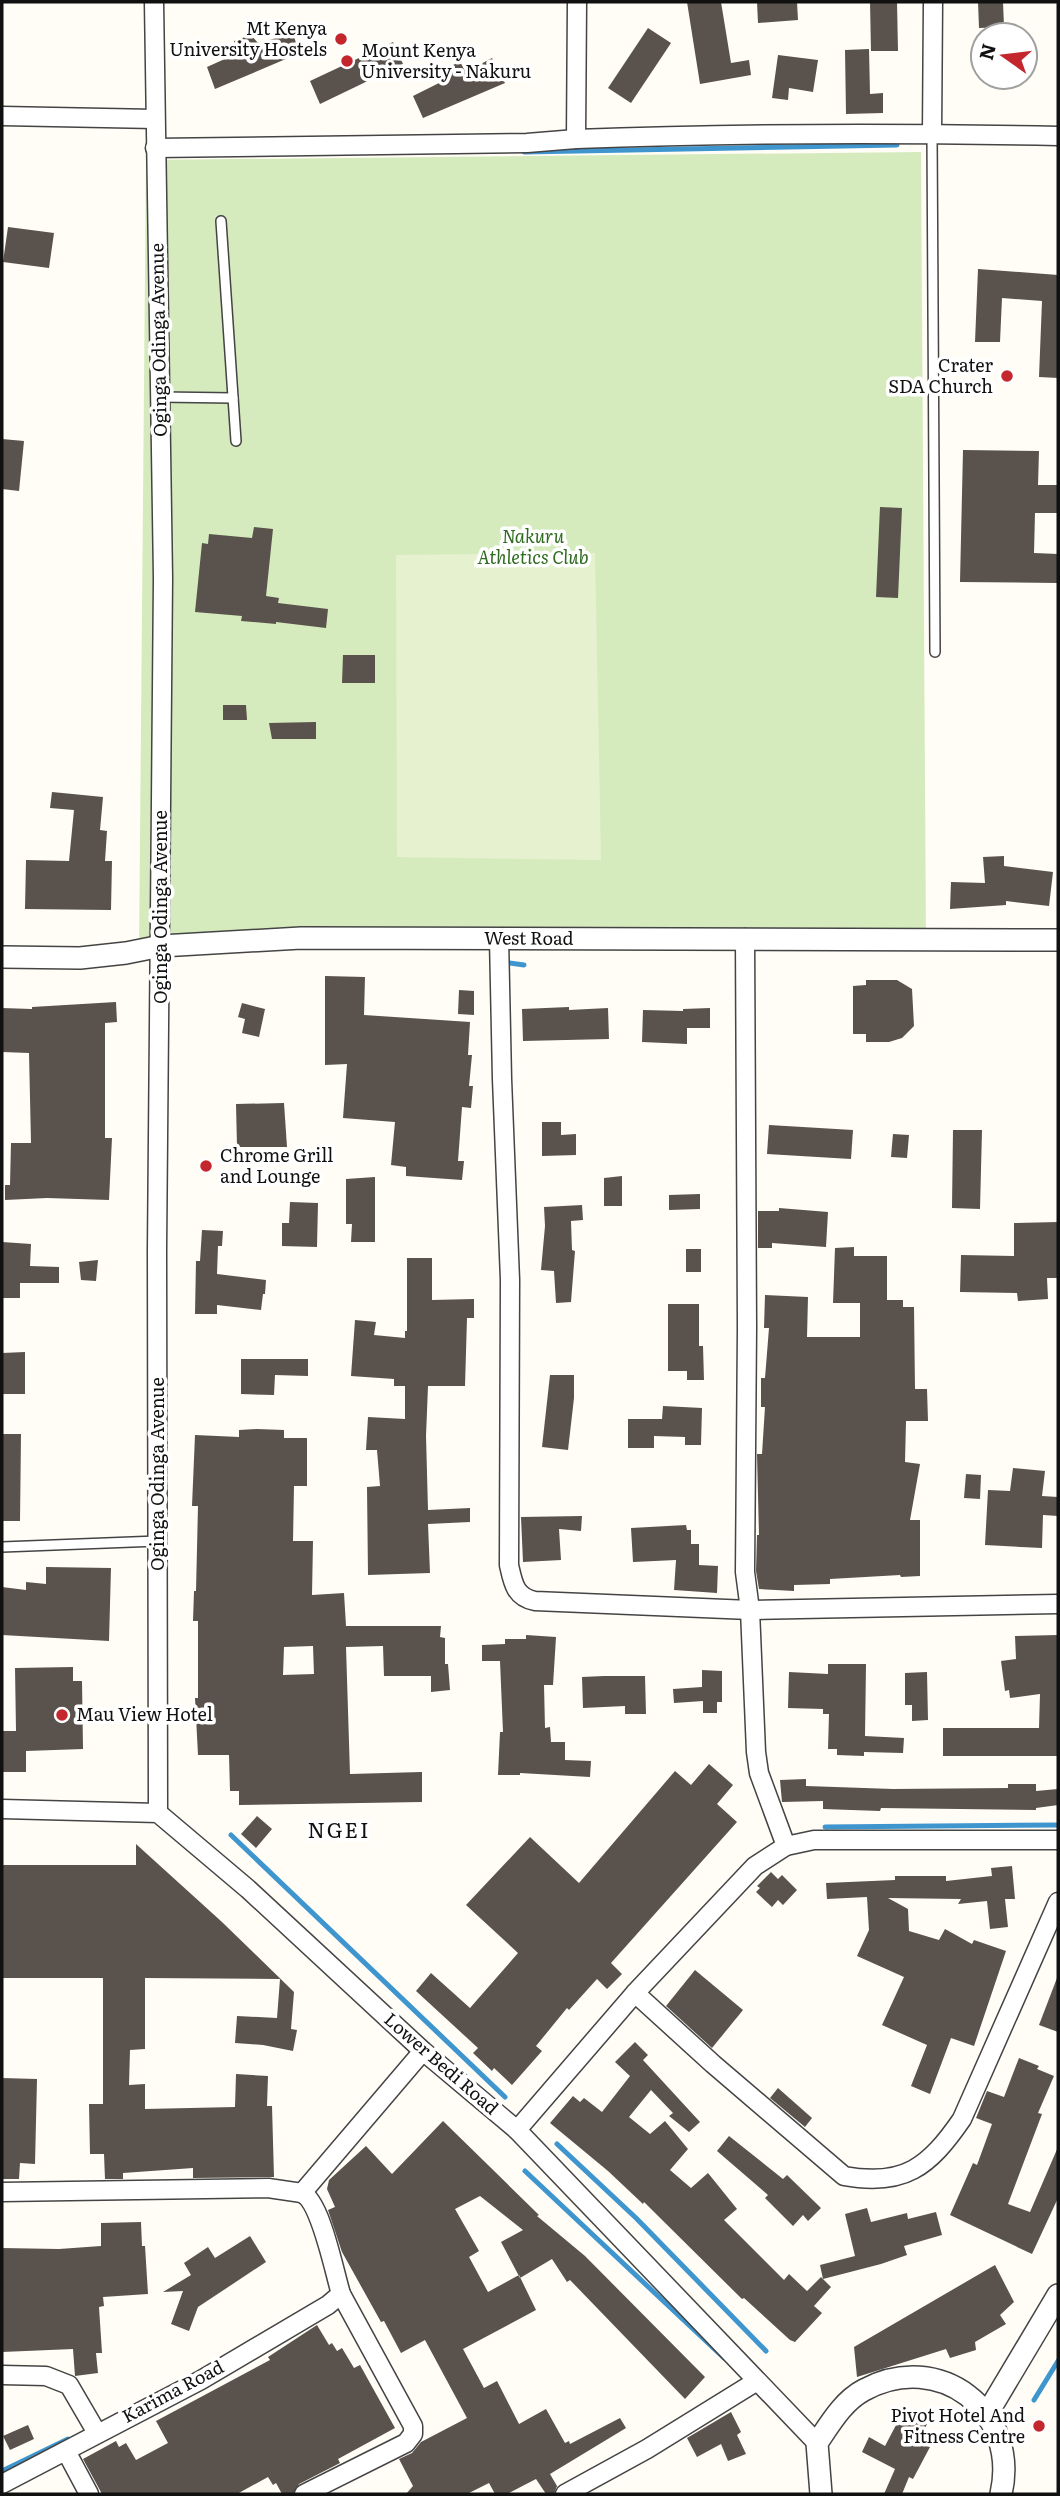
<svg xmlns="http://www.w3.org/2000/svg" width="1060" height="2496" viewBox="0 0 1060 2496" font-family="Literata,serif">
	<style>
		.green { fill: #d5ebbd }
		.pitch { fill: #e6f2cf }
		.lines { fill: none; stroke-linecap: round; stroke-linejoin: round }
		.stream { stroke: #3f96cf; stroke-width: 5 }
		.building { fill: #5a524d; fill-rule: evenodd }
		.service-casing { stroke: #444; stroke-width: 12 }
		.minor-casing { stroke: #444; stroke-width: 21 }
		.tertiary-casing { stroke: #444; stroke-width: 24 }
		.service { stroke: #fff; stroke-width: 9 }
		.minor { stroke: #fff; stroke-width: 18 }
		.tertiary { stroke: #fff; stroke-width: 21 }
		.poi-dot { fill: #c4262e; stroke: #fff; stroke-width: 2.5 }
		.labels { text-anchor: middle; stroke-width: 7; stroke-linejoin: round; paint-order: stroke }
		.poi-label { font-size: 18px; fill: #111; stroke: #fff; text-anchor: end }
		.street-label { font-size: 18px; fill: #111; stroke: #fff }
		.park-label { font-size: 18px; font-style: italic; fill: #2f6b1f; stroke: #fff }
		.quarter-label { font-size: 21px; letter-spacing: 2px; fill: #111; stroke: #fff }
	</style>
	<rect width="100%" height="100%" fill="#fffdf5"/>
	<polygon class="green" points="921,152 926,940 139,951 146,160"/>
	<polygon class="pitch" points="595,553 601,860 397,857 396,555"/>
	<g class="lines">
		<g class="stream">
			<polyline points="524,152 897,145"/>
			<polyline points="503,962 524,965"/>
			<polyline points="825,1827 1058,1825"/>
			<polyline points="231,1835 505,2097"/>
			<polyline points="557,2144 636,2218 766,2351"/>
			<polyline points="525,2171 724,2358"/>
			<polyline points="1034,2400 1058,2361"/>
			<polyline points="2,2471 68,2439"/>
		</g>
	</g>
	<g class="building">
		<polygon points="687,2 721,2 731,63 749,60 751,75 700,84"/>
		<polygon points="757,2 797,2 798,20 758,23"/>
		<polygon points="870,2 897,2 898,51 871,51"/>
		<polygon points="978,2 1003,2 1004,27 979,28"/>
		<polygon points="648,28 671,43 631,103 608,88"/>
		<polygon points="292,32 300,53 215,89 207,67 238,53 234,41 251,35 259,44"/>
		<polygon points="393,42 403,64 320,104 310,81"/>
		<polygon points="869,49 870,94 883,93 883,113 846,114 845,50"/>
		<polygon points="778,55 818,60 813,92 789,88 788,100 772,98"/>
		<polygon points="492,58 505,83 423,118 413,96 445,80 441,70 460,62 466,72"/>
		<polygon points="8,227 54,233 49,268 3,262"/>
		<polygon points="978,269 1058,275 1058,378 1039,377 1042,301 1002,298 1000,342 975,342"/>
		<polygon points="2,439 24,441 19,491 2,489"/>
		<polygon points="963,450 1039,451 1038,485 1058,485 1058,513 1035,513 1034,553 1058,554 1058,583 960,582"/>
		<polygon points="880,507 902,508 898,598 876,597"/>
		<polygon points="254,527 273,529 266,596 279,598 278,603 328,609 326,628 276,622 276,624 241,621 242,616 195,612 202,543 208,544 209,534 252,538"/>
		<polygon points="343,655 375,655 375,683 342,683"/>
		<polygon points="223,705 246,705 247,720 223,720"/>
		<polygon points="316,722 316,739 272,739 269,723"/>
		<polygon points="52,792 103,797 100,830 107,831 105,861 112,861 111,910 25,909 26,860 69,861 74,810 50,808"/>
		<polygon points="1004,856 1004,866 1053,872 1049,906 1006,901 1006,905 950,909 951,882 985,883 983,857"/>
		<polygon points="325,976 365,977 364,1015 470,1022 468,1055 472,1055 469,1086 473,1086 471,1108 462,1107 458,1161 464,1161 462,1180 406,1176 406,1167 391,1165 395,1122 343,1118 347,1064 325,1065"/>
		<polygon points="866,980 897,980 912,989 914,1026 902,1038 889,1042 866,1042 866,1034 853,1034 853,986 866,985"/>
		<polygon points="459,990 474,991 474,1015 458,1014"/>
		<polygon points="116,1002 117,1022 105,1023 105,1138 112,1138 109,1200 47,1198 5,1200 5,1185 10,1185 11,1143 31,1143 29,1053 2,1052 2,1008 32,1009 32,1007"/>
		<polygon points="242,1003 265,1009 259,1037 242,1033 245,1019 238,1017"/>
		<polygon points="569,1007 569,1010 608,1008 609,1039 523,1041 522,1009"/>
		<polygon points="710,1008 710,1028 687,1028 687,1044 642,1042 643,1010 683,1011 683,1009"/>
		<polygon points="284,1103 287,1147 237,1147 236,1104"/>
		<polygon points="542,1122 561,1122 561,1135 576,1134 576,1155 542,1156"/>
		<polygon points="769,1125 853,1130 851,1159 767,1154"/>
		<polygon points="953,1130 982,1130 980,1209 952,1208"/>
		<polygon points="893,1134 909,1135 907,1158 891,1157"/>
		<polygon points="622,1176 622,1206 604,1206 604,1178"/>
		<polygon points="375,1177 375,1242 351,1242 352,1224 346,1224 346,1179"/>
		<polygon points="700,1194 700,1209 669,1210 669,1195"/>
		<polygon points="290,1202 318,1203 317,1247 282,1246 282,1223 289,1223"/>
		<polygon points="582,1205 583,1220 571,1221 572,1250 575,1251 571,1302 556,1303 554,1271 541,1270 545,1226 544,1207"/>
		<polygon points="779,1208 828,1212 826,1247 772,1243 772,1248 758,1248 758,1211 779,1211"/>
		<polygon points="1058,1222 1058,1278 1047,1278 1048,1299 1018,1301 1017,1293 960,1292 961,1255 1014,1256 1014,1223"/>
		<polygon points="202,1230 223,1231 222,1246 218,1246 217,1274 266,1280 265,1294 263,1294 261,1310 217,1305 217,1314 195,1314 196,1261 200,1261"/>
		<polygon points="2,1242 31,1244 30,1266 59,1267 59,1283 20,1283 20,1298 2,1298"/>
		<polygon points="854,1247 854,1256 887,1256 887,1300 903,1300 903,1307 914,1307 915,1389 927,1389 928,1421 906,1421 905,1462 920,1464 910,1520 920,1520 920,1576 901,1577 900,1575 830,1579 830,1584 794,1585 794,1591 759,1589 756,1571 757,1535 759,1535 757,1454 762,1454 765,1407 761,1407 761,1378 765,1378 769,1328 764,1328 765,1295 808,1297 807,1337 860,1337 860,1303 833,1303 835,1248"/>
		<rect x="686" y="1249" width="15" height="23"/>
		<polygon points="407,1258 432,1258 432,1300 474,1299 474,1318 467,1318 465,1386 428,1386 426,1436 428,1510 470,1508 470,1522 428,1524 430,1573 368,1575 367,1487 380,1486 377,1450 366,1450 368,1417 405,1419 405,1386 394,1386 394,1379 351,1376 355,1320 376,1322 374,1335 405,1338 405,1331 407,1331"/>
		<polygon points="98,1260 96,1281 81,1280 79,1262"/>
		<polygon points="668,1304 699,1304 699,1346 703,1346 704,1380 687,1380 687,1371 668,1371"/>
		<polygon points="25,1352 25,1394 2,1394 2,1353"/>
		<polygon points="241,1359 308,1359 308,1376 275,1375 274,1395 241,1394"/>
		<polygon points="550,1375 574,1375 574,1398 568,1450 542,1447"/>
		<polygon points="663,1406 702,1408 701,1445 685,1445 685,1437 654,1436 654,1448 628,1448 628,1419 662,1419"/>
		<path d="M 257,1429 L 284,1430 L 284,1438 L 307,1438 L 307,1486 L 294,1486 L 293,1541 L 313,1541 L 312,1595 L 344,1593 L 346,1626 L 441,1626 L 440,1637 L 445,1638 L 445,1664 L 448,1664 L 450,1690 L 431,1692 L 431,1676 L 384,1676 L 383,1646 L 346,1647 L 350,1774 L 422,1772 L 422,1802 L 239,1805 L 239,1791 L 230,1791 L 229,1755 L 198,1755 L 195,1698 L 198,1698 L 198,1621 L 193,1621 L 194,1591 L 196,1591 L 198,1506 L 192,1506 L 195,1435 L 239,1437 L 239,1430 ZM 313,1646 L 314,1674 L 283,1675 L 284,1647 Z"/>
		<polygon points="2,1434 21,1434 20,1521 2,1521"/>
		<polygon points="1013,1468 1045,1471 1042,1496 1058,1497 1058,1516 1043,1515 1042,1548 985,1545 988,1490 1010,1491"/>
		<polygon points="966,1474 981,1475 980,1499 964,1498"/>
		<polygon points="582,1516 581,1531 559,1529 561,1560 523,1562 521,1517"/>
		<polygon points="686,1525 687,1530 691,1530 691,1544 699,1544 699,1565 718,1566 717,1593 674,1590 676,1560 633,1562 631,1528"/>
		<polygon points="46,1567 111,1568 109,1641 2,1635 2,1587 26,1590 26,1582 46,1584"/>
		<polygon points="526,1635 556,1637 553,1685 544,1685 545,1728 550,1727 551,1742 565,1742 565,1760 591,1761 590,1777 520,1773 520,1775 498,1775 500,1732 503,1732 500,1661 482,1661 482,1645 505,1644 505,1639 526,1639"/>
		<polygon points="1058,1635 1058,1756 943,1756 943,1728 1039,1728 1040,1694 1010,1698 1009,1690 1005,1691 1001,1661 1016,1659 1015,1636"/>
		<polygon points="828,1664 866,1664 865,1736 904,1738 903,1753 864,1752 864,1756 837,1755 837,1749 828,1749 829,1714 823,1714 823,1709 788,1708 789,1672 828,1674"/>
		<polygon points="73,1667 73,1681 82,1681 83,1749 26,1751 26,1772 2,1772 2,1731 16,1731 15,1668"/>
		<polygon points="702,1670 722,1671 722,1702 717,1702 717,1713 703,1713 703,1701 674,1703 673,1689 702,1687"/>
		<polygon points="927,1672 928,1720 912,1721 912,1705 905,1705 905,1673"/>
		<polygon points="604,1676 645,1676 646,1714 625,1714 625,1706 583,1708 582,1677"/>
		<polygon points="709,1764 733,1785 717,1804 737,1822 611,1963 622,1974 607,1989 597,1979 569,2010 567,2008 536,2046 542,2051 512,2085 494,2068 492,2071 473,2053 478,2048 416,1991 431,1973 470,2008 518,1953 466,1905 530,1837 579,1883 675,1771 691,1785"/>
		<polygon points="806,1779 806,1786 893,1789 1008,1788 1008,1784 1036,1784 1036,1791 1058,1789 1058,1805 1036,1808 1036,1810 881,1808 880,1811 823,1809 823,1801 782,1802 780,1780"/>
		<polygon points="257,1816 272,1829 256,1848 241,1834"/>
		<polygon points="136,1844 222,1922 294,1992 291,2029 297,2030 293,2051 263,2045 235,2043 237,2016 277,2018 280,1979 145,1978 145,2049 130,2050 129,2085 145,2084 145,2109 235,2107 236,2074 268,2076 267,2106 272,2106 274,2177 193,2178 193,2168 123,2173 123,2179 105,2179 104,2154 90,2154 89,2104 103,2104 103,1978 2,1978 2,1865 136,1865"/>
		<polygon points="1012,1866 1015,1899 1005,1899 1008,1927 990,1929 987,1901 958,1904 961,1899 888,1898 908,1909 909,1931 939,1940 945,1929 972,1944 974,1940 1006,1951 974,2046 951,2038 930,2094 911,2086 927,2045 882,2025 904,1977 857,1956 869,1930 867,1897 827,1899 826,1883 895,1880 895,1876 946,1876 946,1881 992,1876 991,1868"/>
		<polygon points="771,1872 778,1879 782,1875 797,1890 783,1905 778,1900 772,1907 756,1892 760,1888 757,1886"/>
		<polygon points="695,1970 743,2010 712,2048 666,2006"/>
		<polygon points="1057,1978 1058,1979 1058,2032 1039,2025"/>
		<polygon points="635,2042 648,2055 643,2060 700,2122 689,2132 669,2116 673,2113 651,2090 629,2117 650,2134 665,2121 688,2149 670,2170 691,2188 708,2173 737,2209 724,2220 784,2280 789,2274 807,2291 821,2277 831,2287 814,2306 822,2313 795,2342 790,2340 744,2298 742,2299 644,2202 643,2204 608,2171 550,2123 573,2096 580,2102 584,2098 602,2112 630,2076 615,2062"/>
		<polygon points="1019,2058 1039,2066 1037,2069 1054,2076 1038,2113 1042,2114 1008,2204 1030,2212 1058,2147 1058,2198 1032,2254 950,2215 973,2163 977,2165 992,2124 976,2118 987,2091 1004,2097"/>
		<polygon points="2,2078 37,2079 35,2164 20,2163 19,2179 2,2179"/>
		<polygon points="778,2088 812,2118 805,2127 770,2098"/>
		<polygon points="443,2121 539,2215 537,2216 585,2256 705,2377 685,2399 570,2280 567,2282 552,2259 520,2278 501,2242 523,2230 480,2196 455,2209 479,2251 469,2257 488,2292 519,2275 536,2310 463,2349 484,2388 497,2381 519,2424 546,2409 565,2443 569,2441 570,2444 620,2418 626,2428 550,2474 557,2486 554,2494 546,2494 536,2479 507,2494 495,2494 489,2483 467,2494 406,2494 413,2486 399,2459 412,2453 421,2442 467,2418 425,2340 401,2353 384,2321 381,2322 342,2252 328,2210 335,2207 327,2189 329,2180 366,2146 392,2174"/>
		<polygon points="729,2136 783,2179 787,2175 821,2208 808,2221 803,2215 793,2226 765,2198 768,2195 717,2151"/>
		<polygon points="867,2208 871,2222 907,2213 908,2219 936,2212 942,2235 904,2246 907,2255 881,2264 823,2279 820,2265 855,2256 845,2214"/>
		<polygon points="141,2222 142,2246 145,2246 148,2294 103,2297 104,2306 99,2307 102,2353 96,2353 98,2373 75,2376 73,2349 2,2352 2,2248 59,2249 101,2246 101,2223"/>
		<polygon points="250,2236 266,2262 198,2307 189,2331 171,2324 183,2291 163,2292 191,2275 184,2263 208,2247 215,2258"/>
		<polygon points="995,2265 1014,2302 1000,2315 1006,2324 975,2342 976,2350 950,2358 946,2349 857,2377 854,2347"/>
		<polygon points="317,2325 329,2345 332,2343 337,2351 342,2348 354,2368 360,2365 395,2428 338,2459 340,2463 299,2484 293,2494 282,2494 276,2483 273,2485 268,2477 237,2494 102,2494 83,2459 116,2441 119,2447 126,2443 136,2460 168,2443 156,2421 270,2360 268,2357"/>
		<polygon points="905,2408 929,2420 922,2434 927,2437 923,2444 930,2447 913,2479 909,2477 902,2494 884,2494 895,2469 862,2452 869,2437 885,2446"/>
		<polygon points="731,2412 741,2432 737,2435 746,2454 728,2461 721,2444 697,2457 687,2438"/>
		<polygon points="28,2425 34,2439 10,2450 3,2436"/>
	</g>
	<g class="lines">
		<g class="service-casing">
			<g id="service">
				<polyline points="932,134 935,652"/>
				<polyline points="221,221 236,441"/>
				<polyline points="160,397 233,398"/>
				<polyline points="2,1547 158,1541"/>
			</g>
		</g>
		<g class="minor-casing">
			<g id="minor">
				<polyline points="154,2 163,578 157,1250 158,1813"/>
				<path d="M 577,2 L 576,139 C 737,133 897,133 1058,136"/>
				<polyline points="2,116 155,119"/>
				<polyline points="932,134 933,2"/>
				<polyline points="155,148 527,143 576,139"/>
				<path d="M 499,938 L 502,1079 L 510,1280 L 509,1565 C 513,1583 515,1597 535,1601 L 750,1610 L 1058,1604"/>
				<polyline points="745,938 747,1328 745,1572 750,1610 756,1752 759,1773 786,1846"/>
				<polyline points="2,1809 158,1813 248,1889 423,2051 517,2130 817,2443"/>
				<path d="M 635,1993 L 713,2064 L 844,2176 C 904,2187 929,2167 962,2119 L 1058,1902"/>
				<polyline points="517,2130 635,1993 755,1866 786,1846 814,1840 1058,1840"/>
				<polyline points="2,2192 268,2188 302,2193 423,2051"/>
				<polyline points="2,2375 46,2376 69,2385 97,2433"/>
				<polyline points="66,2451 89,2494"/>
				<path d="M 2,2484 L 201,2380 L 328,2305 L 341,2294 C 334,2271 321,2202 302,2193"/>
				<polyline points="304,2494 406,2443 413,2434 413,2426 341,2294"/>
				<polyline points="565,2494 647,2449 757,2381"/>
			</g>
		</g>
		<g class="tertiary-casing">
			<g id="tertiary">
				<path id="s1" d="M 2,957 L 80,958 L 126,953 L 161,946 L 301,938 L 1058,940"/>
				<polyline points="987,2414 1058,2295"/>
				<path d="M 821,2494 L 817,2443 C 830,2424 843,2401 864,2390 C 939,2349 1020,2411 1001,2494"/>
			</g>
		</g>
		<use href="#service" class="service"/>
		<use href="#minor" class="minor"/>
		<use href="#tertiary" class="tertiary"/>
	</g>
	<g class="poi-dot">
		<circle cx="341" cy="39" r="7"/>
		<circle cx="347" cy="61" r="7"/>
		<circle cx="1007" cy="376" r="7"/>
		<circle cx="206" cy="1166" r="7"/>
		<circle cx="62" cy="1715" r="7"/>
		<circle cx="1039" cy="2426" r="7"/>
	</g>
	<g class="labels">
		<g class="poi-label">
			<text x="327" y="35">Mt Kenya<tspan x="327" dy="21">University Hostels</tspan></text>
			<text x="361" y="57" text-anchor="start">Mount Kenya<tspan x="361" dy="21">University - Nakuru</tspan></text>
			<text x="993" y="372">Crater<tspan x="993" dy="21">SDA Church</tspan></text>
			<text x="220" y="1162" text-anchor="start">Chrome Grill<tspan x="220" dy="21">and Lounge</tspan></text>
			<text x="76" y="1721" text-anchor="start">Mau View Hotel</text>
			<text x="1025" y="2422">Pivot Hotel And<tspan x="1025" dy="21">Fitness Centre</tspan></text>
		</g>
		<g class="street-label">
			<text transform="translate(159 340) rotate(-91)" y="6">Oginga Odinga Avenue</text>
			<text transform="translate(161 907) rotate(-90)" y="6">Oginga Odinga Avenue</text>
			<text dy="6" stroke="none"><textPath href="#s1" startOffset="528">West Road</textPath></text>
			<text transform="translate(158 1474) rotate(-90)" y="6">Oginga Odinga Avenue</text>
			<text transform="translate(441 2064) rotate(41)" y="6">Lower Bedi Road</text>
			<text transform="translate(173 2392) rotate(-28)" y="6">Karima Road</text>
		</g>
		<g class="park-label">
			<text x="533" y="543">Nakuru<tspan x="533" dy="21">Athletics Club</tspan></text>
		</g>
		<g class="quarter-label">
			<text x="339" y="1838">NGEI</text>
		</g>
	</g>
	<rect width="1060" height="2496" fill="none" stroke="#111111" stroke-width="7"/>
	<g transform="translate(1004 56) rotate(284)"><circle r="33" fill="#ffffff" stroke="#a0a0a0" stroke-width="2"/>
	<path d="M0-5L12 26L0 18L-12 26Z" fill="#c4262e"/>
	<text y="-10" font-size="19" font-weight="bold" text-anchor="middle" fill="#111111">N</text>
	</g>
</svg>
